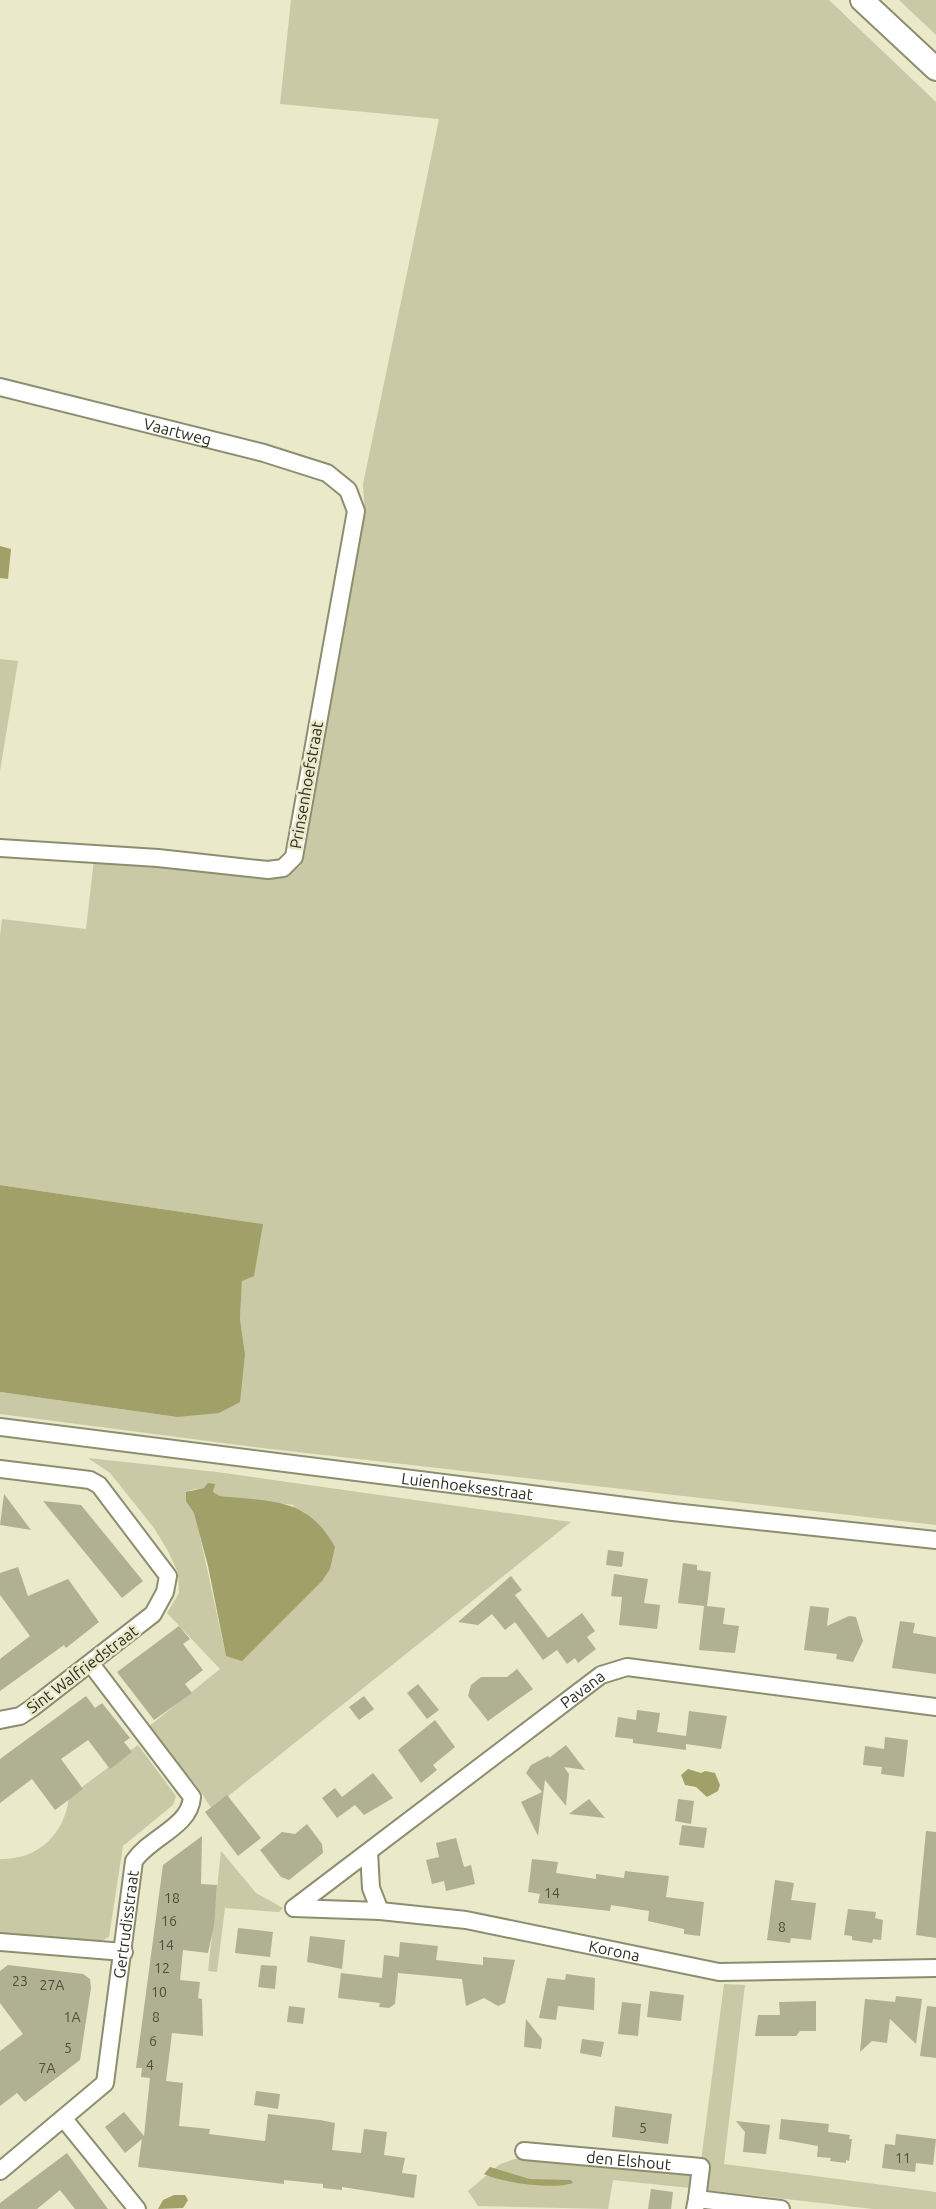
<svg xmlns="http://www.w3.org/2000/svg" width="936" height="2209" viewBox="0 0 936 2209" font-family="Ubuntu,sans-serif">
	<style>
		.green { fill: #c9c9a6; fill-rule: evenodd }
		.water { fill: #a1a069 }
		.building { fill: #b0b092 }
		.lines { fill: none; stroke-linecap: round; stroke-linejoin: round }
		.minor-casing { stroke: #8d8d70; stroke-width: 20 }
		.secondary-casing { stroke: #8d8d70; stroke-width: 26 }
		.minor { stroke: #fff; stroke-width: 16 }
		.secondary { stroke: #fff; stroke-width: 22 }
		.labels { text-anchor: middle; stroke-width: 5; stroke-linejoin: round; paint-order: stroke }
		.number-label { font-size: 14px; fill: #4e4e3d }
		.street-label { font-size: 16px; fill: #2d2d21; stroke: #eaeaca }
	</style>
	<rect width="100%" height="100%" fill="#eaeaca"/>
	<g class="green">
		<polygon points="291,0 829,0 936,102 936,1525 262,1448 0,1414 0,1392 177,1417 245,1354 240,1319 242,1281 262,1224 0,1185 0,936 2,919 86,929 94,859 284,875 300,866 365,514 363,484 439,119 280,104"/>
		<polygon points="899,0 936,0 936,35"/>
		<polygon points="0,659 18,661 0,771"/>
		<path d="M 88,1458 L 217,1472 L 571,1522 L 212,1809 L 196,1785 L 147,1728 L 220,1669 L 167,1613 L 179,1593 L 178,1573 L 168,1551 L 154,1528 L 110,1473 ZM 214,1484 L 213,1492 L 220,1496 L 294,1505 L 226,1656 L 190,1490 L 205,1488 Z"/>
		<path d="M 138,1745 L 176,1796 L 173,1805 L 123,1846 L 109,1937 L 103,1940 L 93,1941 L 0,1935 L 0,1859 C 38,1860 65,1834 69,1797 Z"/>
		<polygon points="221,1851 256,1893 283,1908 279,1912 225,1908 217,1972 208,1971"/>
		<polygon points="724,1984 745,1985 724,2164 936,2192 936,2209 873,2209 706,2190 709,2163 701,2161"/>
		<polygon points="518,2158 691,2173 690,2188 613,2180 608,2209 478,2206 468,2191 500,2164"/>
	</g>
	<g class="water">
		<polygon points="0,546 11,549 8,579 0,578"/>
		<polygon points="0,1185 263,1224 254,1276 242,1281 240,1319 245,1354 240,1402 219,1413 177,1417 0,1392"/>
		<path d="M 208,1483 L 215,1484 L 213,1492 L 220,1496 C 271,1502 307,1496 335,1547 L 330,1569 L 322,1581 L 242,1661 L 226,1656 L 208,1566 L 194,1513 L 186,1501 L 186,1492 L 204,1488 Z"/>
		<polygon points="688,1769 701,1773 705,1771 715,1773 720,1785 718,1791 707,1797 696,1787 685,1785 681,1775"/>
		<path d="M 490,2167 L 530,2179 L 571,2180 L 573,2183 C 553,2190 503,2183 484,2174 Z"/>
		<polygon points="174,2195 185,2195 188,2200 183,2208 158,2209 163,2200"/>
	</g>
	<g class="building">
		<polygon points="4,1494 31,1530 0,1525"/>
		<polygon points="43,1501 81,1505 143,1581 122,1598"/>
		<polygon points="608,1550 624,1552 622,1567 606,1565"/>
		<polygon points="683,1563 697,1565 697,1570 711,1572 707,1606 725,1608 723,1624 739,1626 735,1653 699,1650 704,1606 678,1603"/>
		<polygon points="18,1567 28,1596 68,1579 99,1622 66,1648 64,1645 0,1691 0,1659 30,1636 0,1595 0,1573"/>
		<polygon points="614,1574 648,1579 644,1603 660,1605 657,1629 619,1625 622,1597 611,1596"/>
		<polygon points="511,1576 522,1590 515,1595 548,1638 582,1613 595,1631 587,1637 596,1649 578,1663 575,1658 567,1664 557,1650 543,1660 515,1622 505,1630 492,1614 478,1625 458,1622"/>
		<polygon points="810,1606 829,1608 827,1626 849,1616 856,1617 863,1641 853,1662 836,1659 837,1654 804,1650"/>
		<polygon points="900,1621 915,1623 913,1633 936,1637 936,1674 892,1668"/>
		<polygon points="179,1626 190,1639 183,1644 203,1670 185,1684 192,1693 154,1720 117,1672"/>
		<polygon points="517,1669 533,1689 488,1721 468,1696 471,1685 481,1677 507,1677"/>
		<polygon points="418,1684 439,1710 427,1719 407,1693"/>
		<polygon points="86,1696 95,1708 102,1703 130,1738 124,1742 132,1752 110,1769 88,1740 61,1759 83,1789 55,1810 32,1779 0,1803 0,1759"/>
		<polygon points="364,1696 374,1709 359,1720 349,1707"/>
		<polygon points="637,1710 660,1713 657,1732 686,1736 689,1711 727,1716 721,1749 686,1744 686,1750 633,1743 633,1739 615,1737 618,1717 636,1720"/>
		<polygon points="435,1720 455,1747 433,1765 437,1770 421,1783 398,1750"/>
		<polygon points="885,1737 908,1740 904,1777 881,1774 882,1767 863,1765 865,1746 884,1749"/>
		<polygon points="566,1745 585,1770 564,1767 569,1774 566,1806 545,1780 538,1836 521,1802 542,1792 526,1773 531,1765 548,1756 549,1758"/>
		<polygon points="373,1773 393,1798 364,1815 355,1805 337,1818 322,1798 335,1788 342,1797"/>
		<polygon points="227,1795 261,1838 238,1856 205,1812"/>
		<polygon points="589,1799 605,1818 569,1814"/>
		<polygon points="678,1799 694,1801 691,1824 675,1821"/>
		<polygon points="307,1824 322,1844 323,1853 289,1880 281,1877 260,1850 282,1832 295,1834"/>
		<polygon points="682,1825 707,1828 704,1848 679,1845"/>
		<polygon points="926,1831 936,1832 936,1938 916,1935"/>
		<polygon points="202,1836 201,1884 217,1885 214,1925 208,1953 183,1950 180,1980 200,1982 198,1998 202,1999 203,2036 172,2033 166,2081 183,2083 179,2126 210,2129 209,2134 265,2141 268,2114 320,2120 335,2123 332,2150 361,2153 364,2129 387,2132 384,2155 405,2158 402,2173 417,2175 414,2198 342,2187 342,2190 323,2188 323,2184 284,2180 284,2184 138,2167 142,2139 125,2153 105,2127 124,2112 144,2136 150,2078 141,2077 142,2068 136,2068 163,1865"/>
		<polygon points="456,1838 464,1867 471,1865 475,1884 446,1891 444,1881 432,1884 426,1860 439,1857 436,1843"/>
		<polygon points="532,1859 558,1862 556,1873 596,1879 596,1874 624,1878 625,1871 669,1876 666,1897 704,1902 700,1936 684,1934 684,1929 648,1921 649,1911 611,1905 610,1911 538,1903 540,1894 528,1892"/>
		<polygon points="775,1880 794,1883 791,1900 816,1903 811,1940 791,1938 790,1943 767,1940"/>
		<polygon points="848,1909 876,1912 875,1918 883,1920 881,1940 873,1939 872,1943 852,1940 852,1936 844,1935"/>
		<polygon points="238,1928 273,1932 270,1957 235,1953"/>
		<polygon points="310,1936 345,1940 342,1969 307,1962"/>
		<polygon points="400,1942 438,1946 436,1960 483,1965 483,1957 515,1960 505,2003 498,2006 484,1998 466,2006 462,1979 398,1973 395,2004 389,2008 379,2007 380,2003 338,1998 341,1973 382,1978 384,1955 399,1957"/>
		<polygon points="8,1965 83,1974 90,1979 91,1988 80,2060 25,2102 17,2093 0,2106 0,2051 23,2034 0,2003 0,1971"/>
		<polygon points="261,1965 277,1966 275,1989 258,1987"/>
		<polygon points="566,1974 595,1978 594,2010 558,2006 556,2020 539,2018 547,1978 565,1980"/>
		<polygon points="650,1991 684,1995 681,2021 647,2017"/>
		<polygon points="896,1996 922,1999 916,2044 890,2019 887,2043 872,2041 860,2052 865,1999 895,2002"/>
		<polygon points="816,2001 816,2031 800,2031 796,2036 755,2036 758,2015 780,2015 779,2002"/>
		<polygon points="622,2002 641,2004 638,2036 618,2034"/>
		<polygon points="289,2006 305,2008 303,2024 287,2022"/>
		<polygon points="927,2006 936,2007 936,2058 920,2056"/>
		<polygon points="526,2019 542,2039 541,2049 524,2047"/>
		<polygon points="582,2039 604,2042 601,2057 580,2053"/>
		<polygon points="256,2091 280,2094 278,2109 254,2105"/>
		<polygon points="615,2106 672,2114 668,2144 612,2137"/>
		<polygon points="781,2119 829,2124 828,2132 850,2135 849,2139 852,2139 849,2161 846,2160 846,2163 830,2161 831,2158 817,2157 818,2146 779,2139"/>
		<polygon points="736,2121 770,2125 766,2154 743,2152 745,2132"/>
		<polygon points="896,2134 936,2139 933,2165 916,2163 915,2172 882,2168 885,2144 895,2145"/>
		<polygon points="67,2153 108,2209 75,2209 60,2190 37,2209 0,2209 0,2203"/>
		<polygon points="651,2189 673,2192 671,2209 648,2209"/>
	</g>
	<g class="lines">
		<g class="minor-casing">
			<g id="minor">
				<path id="s1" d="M 0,387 L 264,453 L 327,473 L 348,490 L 356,511 L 294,857 L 283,868 L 268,870 L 158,858 L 0,848"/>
				<path id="s2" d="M 0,1427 L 673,1512 L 936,1540"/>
				<polyline points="0,1469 90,1480 99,1485 168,1576 165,1592 153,1614 32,1708 20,1716 0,1720"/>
				<polyline points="369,1852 371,1888 380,1911"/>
				<path id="s3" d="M 294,1908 L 601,1675 L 627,1667 L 936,1707"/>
				<path id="s4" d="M 294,1908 L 380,1911 L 466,1920 L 719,1972 L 936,1968"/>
				<polyline points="0,1942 124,1952"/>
				<polyline points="64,2119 137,2209"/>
				<path id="s5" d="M 524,2151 L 701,2167 L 697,2199"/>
				<path id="s6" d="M 0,2171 L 105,2083 L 134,1861 C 150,1837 190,1827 192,1797 L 91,1664"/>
				<polyline points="695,2209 697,2199 781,2209"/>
			</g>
		</g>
		<g class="secondary-casing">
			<polyline id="secondary" points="862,0 936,69"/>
		</g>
		<use href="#minor" class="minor"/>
		<use href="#secondary" class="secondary"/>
	</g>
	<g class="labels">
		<g class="number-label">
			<text x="552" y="1898">14</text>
			<text x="172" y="1903">18</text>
			<text x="169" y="1926">16</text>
			<text x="782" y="1932">8</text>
			<text x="166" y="1950">14</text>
			<text x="162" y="1973">12</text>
			<text x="20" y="1986">23</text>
			<text x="52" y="1990">27A</text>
			<text x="159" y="1997">10</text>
			<text x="72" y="2022">1A</text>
			<text x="156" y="2022">8</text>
			<text x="153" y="2046">6</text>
			<text x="68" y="2053">5</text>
			<text x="150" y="2070">4</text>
			<text x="47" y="2073">7A</text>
			<text x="643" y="2133">5</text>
			<text x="903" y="2163">11</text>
		</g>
		<g class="street-label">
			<text dy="6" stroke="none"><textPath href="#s1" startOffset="183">Vaartweg</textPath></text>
			<text transform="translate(306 785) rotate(-80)" y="6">Prinsenhoefstraat</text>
			<text dy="6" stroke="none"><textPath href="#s2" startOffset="471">Luienhoeksestraat</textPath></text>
			<text transform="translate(82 1669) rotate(-37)" y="6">Sint Walfriedstraat</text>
			<text dy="6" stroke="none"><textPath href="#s3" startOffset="362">Pavana</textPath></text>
			<text dy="6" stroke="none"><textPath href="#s6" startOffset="297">Gertrudisstraat</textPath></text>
			<text dy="6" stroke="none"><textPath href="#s4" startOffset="324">Korona</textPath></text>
			<text dy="6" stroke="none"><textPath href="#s5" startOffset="105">den Elshout</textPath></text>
		</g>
	</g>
</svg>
